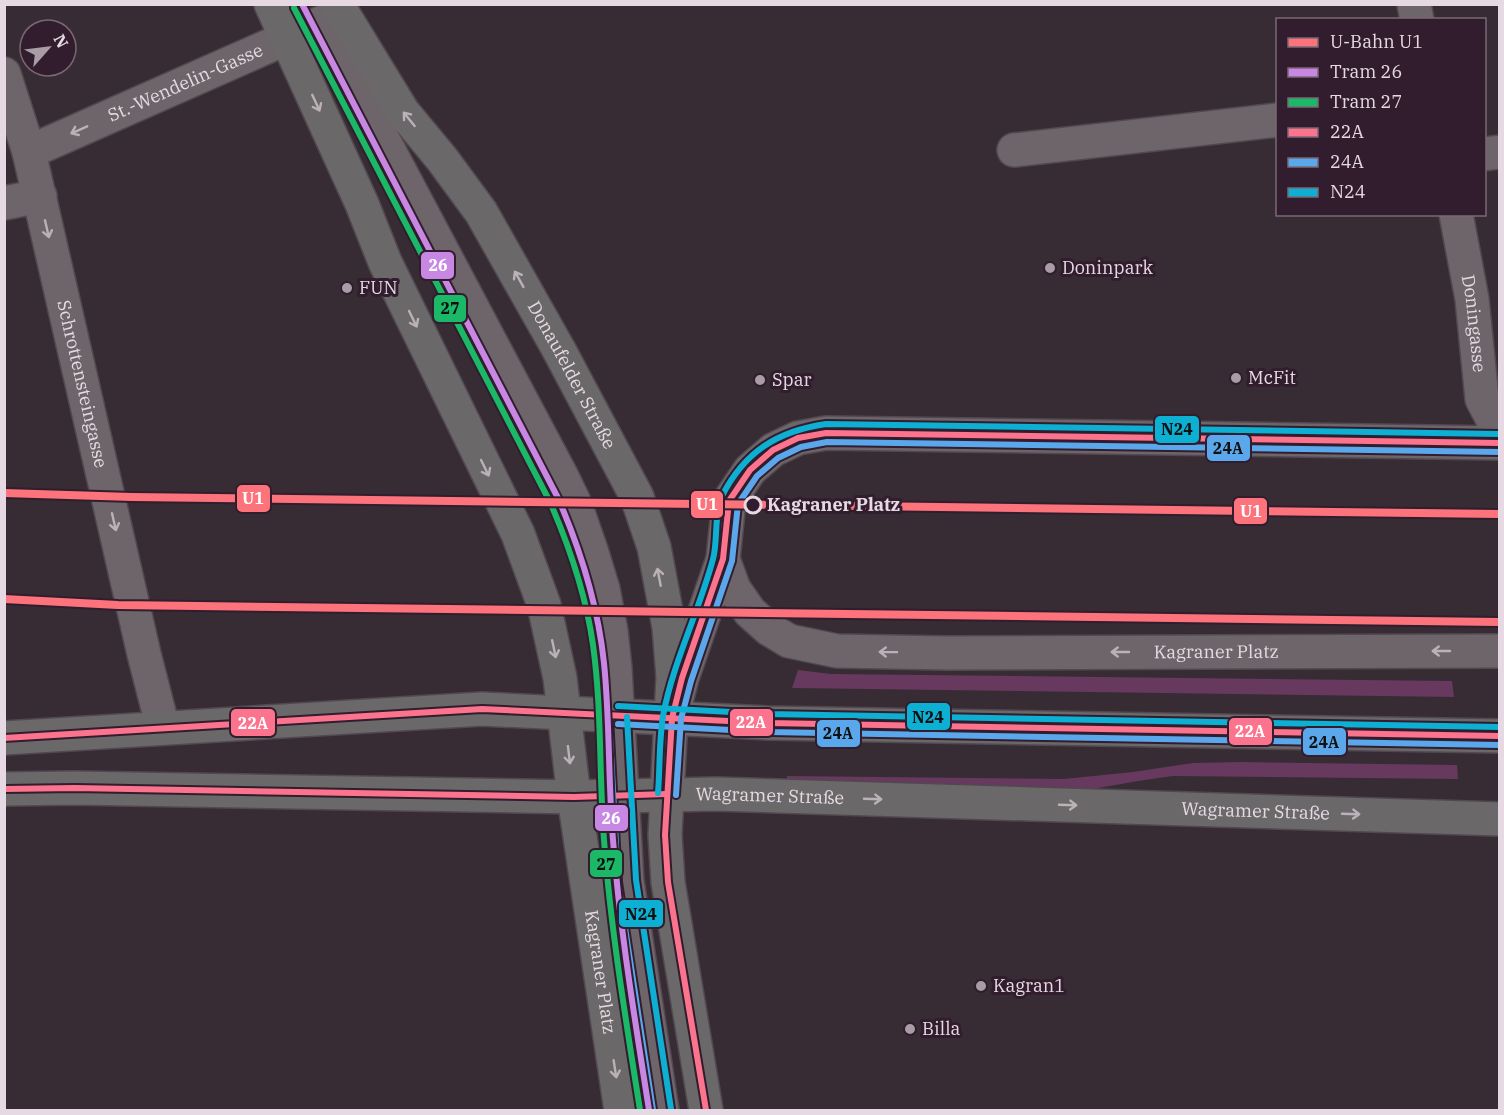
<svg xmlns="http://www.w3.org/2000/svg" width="1504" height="1115" viewBox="0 0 1504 1115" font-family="'IBM Plex Serif',serif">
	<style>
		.green { fill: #67395e }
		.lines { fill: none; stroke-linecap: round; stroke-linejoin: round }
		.minor-casing { stroke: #524850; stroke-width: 36 }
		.major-casing { stroke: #524850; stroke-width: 36 }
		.minor { stroke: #6e656b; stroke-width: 33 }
		.major { stroke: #6a6869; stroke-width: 33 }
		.bus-1-casing { stroke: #311d2d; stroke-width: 10 }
		.bus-2-casing { stroke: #311d2d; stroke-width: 10 }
		.bus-3-casing { stroke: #311d2d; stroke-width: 10 }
		.bus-1 { stroke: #fc738d; stroke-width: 6 }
		.bus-2 { stroke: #5aa8eb; stroke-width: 6 }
		.bus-3 { stroke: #0dafd3; stroke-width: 6 }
		.tram-1-casing { stroke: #311d2d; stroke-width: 10 }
		.tram-2-casing { stroke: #311d2d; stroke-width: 10 }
		.tram-1 { stroke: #c787e3; stroke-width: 6 }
		.tram-2 { stroke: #1ab867; stroke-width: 6 }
		.metro-1-casing { stroke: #311d2d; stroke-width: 12 }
		.metro-1 { stroke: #fc737c; stroke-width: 8 }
		.oneway { stroke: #bbb1b8 }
		.oneway2 { stroke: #bcb0b9 }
		.poi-dot { fill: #a99ca6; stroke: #311d2d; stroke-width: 2 }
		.stop-dot { fill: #311d2d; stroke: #e6d9e3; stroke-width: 3 }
		.labels { text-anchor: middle; stroke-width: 6; stroke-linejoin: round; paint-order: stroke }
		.street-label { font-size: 18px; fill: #e6d9e3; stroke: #311d2d }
		.poi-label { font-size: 18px; fill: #e6d9e3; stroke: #311d2d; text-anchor: start }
		.stop-label { font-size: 18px; font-weight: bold; fill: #e6d9e3; stroke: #311d2d; text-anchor: start }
		.line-badge { stroke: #311d2d; stroke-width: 2 }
		.badge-label { font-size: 16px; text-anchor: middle; font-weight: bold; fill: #fff }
		.pale-badge-label { font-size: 16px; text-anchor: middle; font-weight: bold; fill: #111 }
	</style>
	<rect width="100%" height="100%" fill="#372c34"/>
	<g class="green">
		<polygon points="798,670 831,674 1452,681 1454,697 792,688"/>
		<path d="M 1241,762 L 1457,765 L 1458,779 L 1173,776 C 1138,780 1104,788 1070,792 L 786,789 L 787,776 L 1064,779 L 1133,772 L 1193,763 Z"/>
	</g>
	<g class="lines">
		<g class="minor-casing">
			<g id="minor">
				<polyline points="1414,4 1417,20"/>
				<polyline points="341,14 339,25 342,62 562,477 575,504 592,553 603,589 611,631 615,668 627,881 662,1110"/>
				<path id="s1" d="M 4,74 L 29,152 L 144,654 L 163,728"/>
				<polyline points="1014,150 1278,120"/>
				<path id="s2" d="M 29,152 L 341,14"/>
				<polyline points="1484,154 1500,152"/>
				<polyline points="4,203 40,196"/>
				<path id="s3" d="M 1456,214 L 1472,299 L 1482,399 L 1493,420 L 1500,427"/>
				<path id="s4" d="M 723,559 L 734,589 L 750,612 L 769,629 L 789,641 L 837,651 L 946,653 L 1500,651"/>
				<polyline points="675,705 682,678 723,559 729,501 750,470 773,450 798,438 826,433 1500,443"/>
			</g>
		</g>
		<g class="major-casing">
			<g id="major">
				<path id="s5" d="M 271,4 L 362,204 L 385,262 L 518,534 L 544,605 L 560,678 L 574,797 L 621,1110"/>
				<path id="s6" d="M 337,4 L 403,112 L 442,159 L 481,212 L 559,350 L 637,497 L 654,547 L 669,627 L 673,677 L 665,835 L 668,882 L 706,1110"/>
				<polyline points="4,738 482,709 768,723 1500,736"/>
				<path id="s7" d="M 4,789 L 75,788 L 574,797 L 716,794 L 1500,819"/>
			</g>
		</g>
		<use href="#minor" class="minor"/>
		<use href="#major" class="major"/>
		<g class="bus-1-casing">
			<g id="bus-1">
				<polyline points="4,738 482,709 768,723 1500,736"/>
				<polyline points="4,789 75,788 574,797 667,794"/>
				<polyline points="706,1110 668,882 665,835 672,718 682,678 723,559 729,501 750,470 773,450 798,438 826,433 1500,443"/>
			</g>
		</g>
		<g class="bus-2-casing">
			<g id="bus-2">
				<polyline points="609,717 618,882 653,1110"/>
				<polyline points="618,724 768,732 1500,745"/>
				<polyline points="676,795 681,719 691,681 732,561 738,504 757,476 778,458 801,447 827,442 1500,452"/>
			</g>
		</g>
		<g class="bus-3-casing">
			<g id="bus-3">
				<polyline points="618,706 768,714 1500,727"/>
				<polyline points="627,717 636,880 671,1109"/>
				<path d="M 658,793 C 660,768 659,741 663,716 C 673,662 699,612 713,559 C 718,542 714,510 722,496 C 745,451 778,431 826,424 L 1500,434"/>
			</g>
		</g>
		<use href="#bus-1" class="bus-1"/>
		<use href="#bus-2" class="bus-2"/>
		<use href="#bus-3" class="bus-3"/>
		<g class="tram-1-casing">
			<path id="tram-1" d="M 302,4 L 558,498 C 581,551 598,606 604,663 C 610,722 608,781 613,840 C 620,931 635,1020 649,1110"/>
		</g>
		<g class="tram-2-casing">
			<path id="tram-2" d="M 294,8 L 550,502 C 570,548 586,595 593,645 C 602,710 599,775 604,840 C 611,931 626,1021 640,1110"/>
		</g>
		<use href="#tram-1" class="tram-1"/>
		<use href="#tram-2" class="tram-2"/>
		<g class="metro-1-casing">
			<g id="metro-1">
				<polyline points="4,493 132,497 1500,514"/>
				<polyline points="4,599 118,605 1500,622"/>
			</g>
		</g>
		<use href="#metro-1" class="metro-1"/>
	</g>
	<defs><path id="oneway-shaft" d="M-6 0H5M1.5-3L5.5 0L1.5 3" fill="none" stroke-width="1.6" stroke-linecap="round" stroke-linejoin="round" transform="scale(1.5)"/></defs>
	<g class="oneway">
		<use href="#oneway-shaft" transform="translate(316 103) rotate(65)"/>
		<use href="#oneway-shaft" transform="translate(409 119) rotate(-129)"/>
		<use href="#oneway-shaft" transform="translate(519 279) rotate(-119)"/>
		<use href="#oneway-shaft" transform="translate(413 319) rotate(64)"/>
		<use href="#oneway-shaft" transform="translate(485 468) rotate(64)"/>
		<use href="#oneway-shaft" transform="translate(659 577) rotate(-101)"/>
		<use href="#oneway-shaft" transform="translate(554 649) rotate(78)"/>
		<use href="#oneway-shaft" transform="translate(569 755) rotate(83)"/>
		<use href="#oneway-shaft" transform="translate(873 799) rotate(2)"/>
		<use href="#oneway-shaft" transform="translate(1068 805) rotate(2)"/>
		<use href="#oneway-shaft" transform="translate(1351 814) rotate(2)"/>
		<use href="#oneway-shaft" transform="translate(615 1069) rotate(81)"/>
	</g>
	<g class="oneway2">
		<use href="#oneway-shaft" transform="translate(79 130) rotate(156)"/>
		<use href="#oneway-shaft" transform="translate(47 229) rotate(77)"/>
		<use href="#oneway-shaft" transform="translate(114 522) rotate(77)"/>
		<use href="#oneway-shaft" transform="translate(1441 651) rotate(180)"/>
		<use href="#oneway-shaft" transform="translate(888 652) rotate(-179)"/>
		<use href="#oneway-shaft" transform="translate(1120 652) rotate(180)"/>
	</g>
	<g class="poi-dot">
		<circle cx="1050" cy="268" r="6"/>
		<circle cx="347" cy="288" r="6"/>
		<circle cx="1236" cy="378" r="6"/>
		<circle cx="760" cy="380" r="6"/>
		<circle cx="981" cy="986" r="6"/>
		<circle cx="910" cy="1029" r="6"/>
	</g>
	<circle class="stop-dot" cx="753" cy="505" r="8"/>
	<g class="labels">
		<g class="street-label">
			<text dy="6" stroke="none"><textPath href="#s2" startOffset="171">St.-Wendelin-Gasse</textPath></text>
			<text dy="6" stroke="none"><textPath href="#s3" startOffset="111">Doningasse</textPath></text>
			<text dy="6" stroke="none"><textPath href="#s6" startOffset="440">Donaufelder Straße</textPath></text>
			<text dy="6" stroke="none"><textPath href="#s1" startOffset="320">Schrottensteingasse</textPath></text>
			<text dy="6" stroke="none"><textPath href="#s4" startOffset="537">Kagraner Platz</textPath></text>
			<text dy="6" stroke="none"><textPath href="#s7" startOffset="766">Wagramer Straße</textPath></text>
			<text dy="6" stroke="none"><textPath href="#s7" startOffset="1252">Wagramer Straße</textPath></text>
			<text dy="6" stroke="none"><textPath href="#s5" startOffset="1032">Kagraner Platz</textPath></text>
		</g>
		<g class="poi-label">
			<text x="1062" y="274">Doninpark</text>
			<text x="359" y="294">FUN</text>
			<text x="1248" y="384">McFit</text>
			<text x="772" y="386">Spar</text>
			<text x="993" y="992">Kagran1</text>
			<text x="922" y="1035">Billa</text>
		</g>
		<g class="stop-label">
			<text x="767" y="511">Kagraner Platz</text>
		</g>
	</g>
	<g class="line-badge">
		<rect x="420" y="251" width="35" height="29" rx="6" fill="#c787e3"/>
		<rect x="433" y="294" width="34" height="29" rx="6" fill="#1ab867"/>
		<rect x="1154" y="415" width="46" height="29" rx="6" fill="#0dafd3"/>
		<rect x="1206" y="434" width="45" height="28" rx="6" fill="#5aa8eb"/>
		<rect x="236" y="484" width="35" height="29" rx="6" fill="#fc737c"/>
		<rect x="690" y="490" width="34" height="29" rx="6" fill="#fc737c"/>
		<rect x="1233" y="497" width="35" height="28" rx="6" fill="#fc737c"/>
		<rect x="906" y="702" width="45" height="29" rx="6" fill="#0dafd3"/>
		<rect x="729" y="708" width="45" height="29" rx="6" fill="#fc738d"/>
		<rect x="230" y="708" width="46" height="29" rx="6" fill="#fc738d"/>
		<rect x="1228" y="717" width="45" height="29" rx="6" fill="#fc738d"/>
		<rect x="816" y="719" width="45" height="29" rx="6" fill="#5aa8eb"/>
		<rect x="1302" y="727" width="45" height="29" rx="6" fill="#5aa8eb"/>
		<rect x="594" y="804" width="35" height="28" rx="6" fill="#c787e3"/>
		<rect x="589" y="849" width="34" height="29" rx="6" fill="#1ab867"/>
		<rect x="618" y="899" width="46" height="29" rx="6" fill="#0dafd3"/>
	</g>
	<g class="badge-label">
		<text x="438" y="271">26</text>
		<text x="253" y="504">U1</text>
		<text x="707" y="510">U1</text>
		<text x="1251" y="517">U1</text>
		<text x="751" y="728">22A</text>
		<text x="253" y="729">22A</text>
		<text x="1250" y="737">22A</text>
		<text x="611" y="824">26</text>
	</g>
	<g class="pale-badge-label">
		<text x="450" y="314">27</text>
		<text x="1177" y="435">N24</text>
		<text x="1228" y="454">24A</text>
		<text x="928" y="723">N24</text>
		<text x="838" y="739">24A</text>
		<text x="1324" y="748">24A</text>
		<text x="606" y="870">27</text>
		<text x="641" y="920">N24</text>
	</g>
	<rect width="1504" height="1115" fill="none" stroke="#e6d9e3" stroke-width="12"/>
	<rect x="1276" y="18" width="210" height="198" fill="#311d2d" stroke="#796876" stroke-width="1.5"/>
	<rect x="1288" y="38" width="30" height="9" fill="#fc737c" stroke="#796876" stroke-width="1.5"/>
	<text x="1330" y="48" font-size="18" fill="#e6d9e3">U-Bahn U1</text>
	<rect x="1288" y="68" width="30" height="9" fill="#c787e3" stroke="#796876" stroke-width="1.5"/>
	<text x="1330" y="78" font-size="18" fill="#e6d9e3">Tram 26</text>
	<rect x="1288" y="98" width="30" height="9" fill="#1ab867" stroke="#796876" stroke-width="1.5"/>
	<text x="1330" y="108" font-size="18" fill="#e6d9e3">Tram 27</text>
	<rect x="1288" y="128" width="30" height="9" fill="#fc738d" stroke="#796876" stroke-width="1.5"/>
	<text x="1330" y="138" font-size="18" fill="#e6d9e3">22A</text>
	<rect x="1288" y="158" width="30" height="9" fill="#5aa8eb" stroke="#796876" stroke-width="1.5"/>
	<text x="1330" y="168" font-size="18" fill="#e6d9e3">24A</text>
	<rect x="1288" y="188" width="30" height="9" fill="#0dafd3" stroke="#796876" stroke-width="1.5"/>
	<text x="1330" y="198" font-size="18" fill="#e6d9e3">N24</text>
	<g transform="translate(48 48) rotate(62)"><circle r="28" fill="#311d2d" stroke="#796876" stroke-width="1.5"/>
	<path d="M0-4.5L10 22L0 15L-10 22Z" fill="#a99ca6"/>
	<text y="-9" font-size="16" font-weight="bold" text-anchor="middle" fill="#e6d9e3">N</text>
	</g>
</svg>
